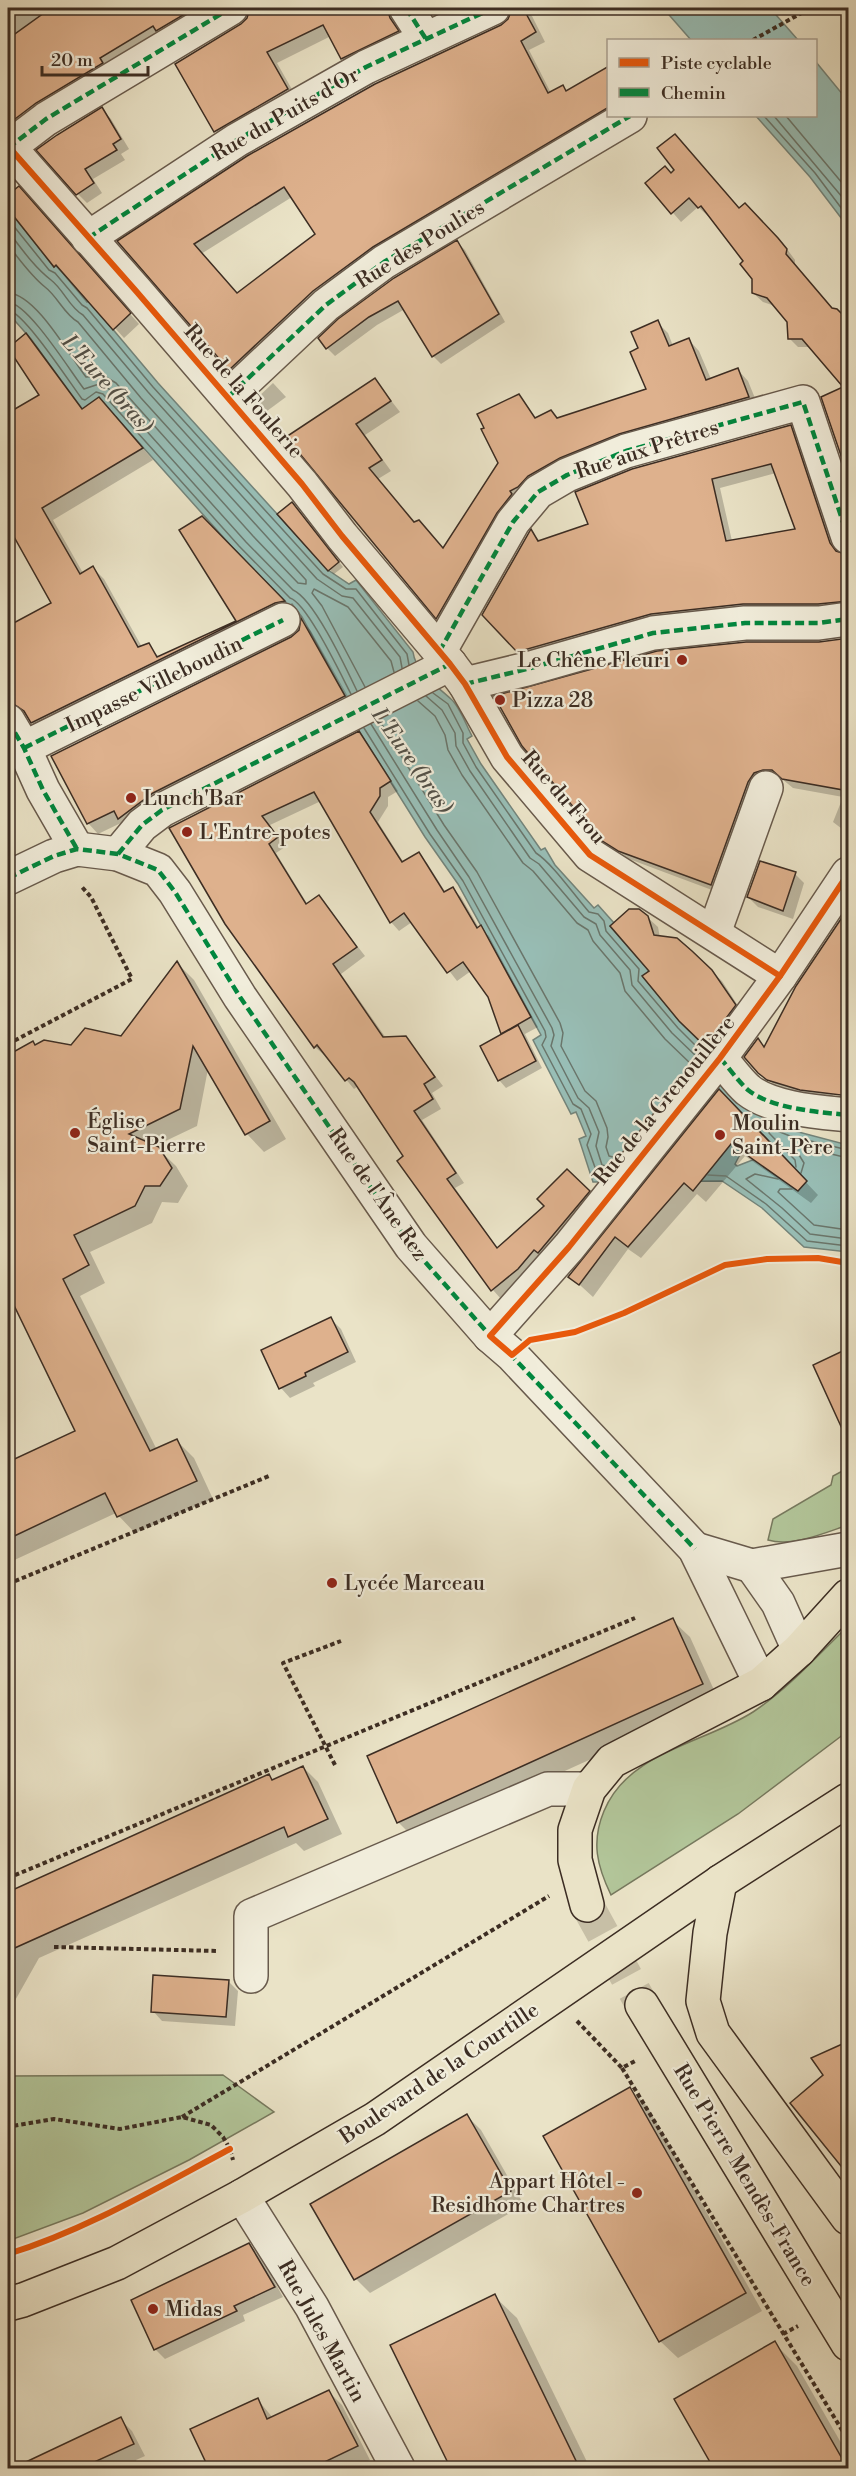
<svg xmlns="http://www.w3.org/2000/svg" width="856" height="2476" viewBox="0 0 856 2476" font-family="'Libre Bodoni',serif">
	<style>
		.green { fill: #b2c599; stroke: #77795e; stroke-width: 1.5 }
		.water { fill: #98beb6; stroke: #73847b; stroke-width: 1.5; fill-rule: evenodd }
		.shadow { fill: #0003; fill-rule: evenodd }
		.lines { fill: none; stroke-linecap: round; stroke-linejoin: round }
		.shore { stroke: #6a766c; stroke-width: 1.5 }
		.building { fill: #deb18d; stroke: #3c2d23; stroke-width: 1.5; fill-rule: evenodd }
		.major-tunnel { stroke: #c7bfa6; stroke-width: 33; stroke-dasharray: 33 16; stroke-linecap: butt }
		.minor-casing { stroke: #685a4c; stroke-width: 36 }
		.major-casing { stroke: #3c2d23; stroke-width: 36 }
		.path { stroke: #3c2d23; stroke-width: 4; stroke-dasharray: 4.5 3; stroke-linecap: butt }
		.minor { stroke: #f1eddb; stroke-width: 33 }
		.major { stroke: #eae3c7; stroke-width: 33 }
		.quiet { stroke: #00873e; stroke-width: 4.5; stroke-dasharray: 9 4.5; stroke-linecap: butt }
		.cycleway-casing { stroke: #f1eddb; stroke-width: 10 }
		.cycleway { stroke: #e8590c; stroke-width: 6 }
		.poi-dot { fill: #8f2418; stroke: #f1eddb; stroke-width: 2 }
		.labels { text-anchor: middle; stroke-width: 4.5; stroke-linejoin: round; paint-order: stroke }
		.street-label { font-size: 21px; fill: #3c2d23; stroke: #f1eddb }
		.poi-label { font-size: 21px; fill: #3c2d23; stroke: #f1eddb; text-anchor: start }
		.water-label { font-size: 22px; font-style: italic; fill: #535148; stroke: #f1eddb }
	</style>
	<rect width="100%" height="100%" fill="#eae3c7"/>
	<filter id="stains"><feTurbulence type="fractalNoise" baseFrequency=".00333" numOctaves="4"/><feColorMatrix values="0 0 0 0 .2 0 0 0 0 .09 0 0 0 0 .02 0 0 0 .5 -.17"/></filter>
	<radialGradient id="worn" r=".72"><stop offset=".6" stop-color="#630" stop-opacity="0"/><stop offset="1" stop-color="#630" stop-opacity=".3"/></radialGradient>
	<g class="green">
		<path d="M 848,1468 L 848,1525 C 824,1533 793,1547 768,1540 L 773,1519 L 831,1485 L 833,1476 Z"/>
		<path d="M 848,1626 L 848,1731 L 738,1814 L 611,1895 C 597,1866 591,1842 604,1811 C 629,1751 703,1744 753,1712 C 788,1689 818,1655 848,1626 Z"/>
		<polygon points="223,2075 274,2112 189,2160 83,2213 8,2241 8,2076"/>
	</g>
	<g class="water">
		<polygon points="663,8 770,8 798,40 691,40"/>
		<polygon points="816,62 848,101 848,227 810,177 756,116 816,116"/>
		<path d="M 8,209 L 54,267 L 56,265 L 87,302 L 89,301 L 158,383 L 328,570 L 349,584 L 356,580 L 413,652 C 416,673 436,685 451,699 C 460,707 466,725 472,736 L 467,739 L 481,764 L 541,850 L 545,848 L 555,865 L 594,908 L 598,905 L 614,923 L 610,926 L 649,971 L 643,977 L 682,1024 L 709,1050 L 762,1116 L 791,1130 L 848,1145 L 848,1252 L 804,1247 L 762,1208 L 722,1181 L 593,1182 L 579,1139 L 586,1136 L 576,1112 L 571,1114 L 533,1040 L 541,1035 L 458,884 L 425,837 L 360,733 L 345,696 L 302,617 L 292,604 L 289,606 L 232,547 L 116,417 L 82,410 L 31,339 L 8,313 ZM 755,1126 L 791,1165 L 755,1159 L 737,1166 L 735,1164 Z"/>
	</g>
	<g class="shadow">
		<polygon points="8,8 224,8 22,130 9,115 8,116"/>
		<polygon points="251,8 397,8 408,42 353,69 342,59 331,36 277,63 298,100 226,142 216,131 177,64 242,25 248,18"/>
		<path d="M 522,8 L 532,16 L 545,42 L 529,50 L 551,93 L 563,87 L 567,91 L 608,68 L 608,116 L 239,378 L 119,242 L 502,26 L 509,20 L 513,12 ZM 292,197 L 317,234 L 238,294 L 201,254 Z"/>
		<polygon points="102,109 111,119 129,149 121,154 125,160 93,179 102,193 87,203 77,193"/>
		<polygon points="671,174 739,210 787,249 795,260 795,265 833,310 848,322 846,387 811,347 798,347 789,338 789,322 775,306 763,302 753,293 753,278 745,262 709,215 708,216 698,207 681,222 647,183"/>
		<polygon points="18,188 139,324 124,338 66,274 65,276 55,266 8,207 8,197"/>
		<polygon points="457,242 465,250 505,322 441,364 433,356 405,309 377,325 335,356 327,348 320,338"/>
		<polygon points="657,322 668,333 673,346 689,340 699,351 711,379 738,370 748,381 759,408 571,468 447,628 289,437 375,380 400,412 365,435 391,471 378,479 415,523 444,549 500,463 518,396 537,419 559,420 648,390 640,349"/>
		<polygon points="26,335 37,346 84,410 110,411 153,460 53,520 83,573 93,568 104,579 142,647 148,645 160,658 238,621 181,530 201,518 294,613 44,734 13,702 8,693 8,628 53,603 17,540 8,546 8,415 41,395 9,347"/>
		<polygon points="273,383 286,397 267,411 256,399"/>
		<path d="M 790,426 L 800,436 L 839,554 L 848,557 L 848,610 L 528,660 L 484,615 L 531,532 L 541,542 L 590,525 ZM 776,473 L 797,530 L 732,541 L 720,488 Z"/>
		<polygon points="297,509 343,567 334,574 279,515"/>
		<polygon points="302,621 311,631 354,707 129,828 123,822 98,834 88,823 300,631"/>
		<polygon points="848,639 848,851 842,844 846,832 833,822 843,797 793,788 782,779 773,778 720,893 629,859 604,840 819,643"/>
		<polygon points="359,733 367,742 398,791 388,797 388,806 378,822 404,863 418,854 427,863 446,893 453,889 461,897 479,928 489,936 538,1027 525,1034 542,1068 506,1088 499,1080 504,1035 490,997 471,971 457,981 412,922 399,931 391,922 321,801 270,825 285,847 276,853 308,905 319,897 365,956 341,974 386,1038 406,1038 443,1086 432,1093 441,1109 422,1120 464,1183 455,1188 498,1249 546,1206 567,1171 598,1200 501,1299 493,1290 399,1161 405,1157 358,1086 354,1089 325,1054 324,1055 315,1047 226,924 171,829"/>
		<polygon points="8,752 17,767 8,771"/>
		<polygon points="795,874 804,883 793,919 758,907 748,897"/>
		<polygon points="647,917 658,927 660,938 711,971 722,981 744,1015 716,1055 680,1020 651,971"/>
		<polygon points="177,963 194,980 286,1139 264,1152 247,1134 208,1069 197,1126 155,1146 176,1166 188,1186 178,1203 162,1202 152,1223 90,1252 105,1283 80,1296 157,1450 177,1441 194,1458 213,1499 135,1533 116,1513 8,1563 8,1463 77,1432 8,1289 8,1060 36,1046 71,1047 121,1037"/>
		<polygon points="848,1033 831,1102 778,1088 759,1072 758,1040 765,1048"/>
		<polygon points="732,1104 818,1195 811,1203 745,1156 706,1202 697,1194 641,1258 628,1249 593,1297 570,1276"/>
		<polygon points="331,1319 341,1329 356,1362 313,1383 315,1386 290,1398 281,1388"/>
		<polygon points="672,1620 690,1637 719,1701 415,1839 398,1822"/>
		<polygon points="303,1767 318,1782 342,1834 304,1851 296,1843 39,1958 8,2013 8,1894 269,1776 273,1781"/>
		<polygon points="228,1981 238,1991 235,2026 162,2021 153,2011"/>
		<polygon points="825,2076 816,2133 791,2105"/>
		<polygon points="630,2089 647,2106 762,2311 678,2358 660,2341"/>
		<polygon points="467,2116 481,2130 524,2205 370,2293 356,2279 312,2204"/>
		<polygon points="249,2244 259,2254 283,2297 243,2315 245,2321 165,2359 155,2349"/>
		<polygon points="494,2296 517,2318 590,2468 453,2468"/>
		<polygon points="774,2343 797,2366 848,2455 848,2468 716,2468"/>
		<polygon points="329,2392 342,2405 370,2460 351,2468 210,2468 258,2400 273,2418"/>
		<polygon points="120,2419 132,2431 145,2456 136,2460 140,2468 61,2468"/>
	</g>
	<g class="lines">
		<g class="shore">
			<polyline points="764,116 815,173 848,217"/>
			<polyline points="774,116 848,204"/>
			<polyline points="786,116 848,190"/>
			<polyline points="8,219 49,270 55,273 82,305 87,308 153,387 323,574 346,589 356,589 407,654 409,665"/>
			<path d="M 8,231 C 21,248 34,267 51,280 C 64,290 69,307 83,315 L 148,392 L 317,579 L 342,596 L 353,598 L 400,657 L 402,668"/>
			<path d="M 8,245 C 20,260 31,276 45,287 C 58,297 64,314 78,322 L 141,398 L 306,580 L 306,584 L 298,583 L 253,536 L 116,383 L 104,376 L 86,377 C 69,355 36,294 8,293"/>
			<path d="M 8,302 C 29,304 70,371 84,389 L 99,384 L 109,389 L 246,542 L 293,590 C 314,599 346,668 357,691"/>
			<path d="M 8,310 C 24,312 70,383 82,399 L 85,400 L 96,392 L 103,394 L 239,546 L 290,598 C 307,603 341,675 351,694"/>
			<polyline points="365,687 322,606 312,593 314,589 348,607 391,661 394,672"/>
			<path d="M 433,693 L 448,704 L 463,733 L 463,743 L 476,767 L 536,853 C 553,864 574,895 589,912 L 598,914 L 604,921 L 606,931 L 639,969 L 638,981 L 678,1028 L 702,1052"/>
			<polyline points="426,696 442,710 455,733 456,746 470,771 530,858 539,864 584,917 596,924 600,935 630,970 632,985 672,1033 697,1057"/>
			<polyline points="418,701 435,716 445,735 448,750 462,775 523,863 533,871 577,923 588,930 593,941 620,973 625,991 665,1039 692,1065"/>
			<polyline points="379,720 444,825 477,872 560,1023 563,1033 561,1046 585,1091 596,1101 607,1128 608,1137 606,1147 609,1156 617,1158"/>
			<polyline points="371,724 437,830 469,877 552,1028 554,1035 551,1046 578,1098 589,1108 599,1132 596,1146 602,1165 610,1167"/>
			<polyline points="364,728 430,834 463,881 545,1031 546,1037 542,1045 573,1104 581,1109 591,1134 587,1145 597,1173 604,1175"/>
			<polyline points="796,1167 795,1160 769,1133 770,1128 790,1136 848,1150"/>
			<polyline points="801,1173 804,1163 796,1150 798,1146 848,1158"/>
			<polyline points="708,1175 726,1176 766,1204 807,1241 848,1246"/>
			<polyline points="778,1179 755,1174 746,1179 782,1208 810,1234 848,1239"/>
			<polyline points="792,1189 780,1189 778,1192 814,1225 848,1230"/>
		</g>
	</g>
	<g class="building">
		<polygon points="51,8 195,8 156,31 153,26 100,58 103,63 36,103 11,122 8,117 8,39"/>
		<polygon points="250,8 387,8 390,18 399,31 341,59 323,25 267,52 288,89 214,132 175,64 241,24 247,18"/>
		<path d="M 523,8 L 536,32 L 521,41 L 548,93 L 563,85 L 566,91 L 609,66 L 609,107 L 373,247 L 313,291 L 229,370 L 117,241 L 247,156 L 375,84 L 501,25 L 508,19 L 510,14 ZM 284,187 L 315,234 L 237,293 L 194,244 Z"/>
		<polygon points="102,107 121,139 113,144 117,150 85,169 94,183 76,195 36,150 57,135"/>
		<polygon points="675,134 739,208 745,203 778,238 787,249 786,254 832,308 837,309 849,321 849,479 821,397 843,387 802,339 788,339 787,322 767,298 752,293 752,279 740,264 743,261 701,206 698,208 689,198 671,214 645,183 665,166 671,173 674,170 657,148"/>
		<polygon points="19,186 131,313 113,330 56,265 54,267 8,209 8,195"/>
		<polygon points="457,240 499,314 432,357 398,301 369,317 326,349 318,338 338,319 394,278"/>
		<polygon points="658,320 669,346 689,338 706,380 738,368 749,397 619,434 560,458 528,476 518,487 510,491 512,494 497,513 436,619 286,437 375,378 391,401 356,424 382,460 369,468 414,522 419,520 443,548 498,463 481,429 484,428 477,414 519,394 535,418 551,410 557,418 646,389 630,352 638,348 631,332"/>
		<polygon points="26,333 82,409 99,397 143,448 42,508 80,574 93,566 138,647 149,643 157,657 236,621 179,530 202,516 285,601 275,603 31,723 24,711 12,703 8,696 8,626 51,603 8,526 8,413 39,395 8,348"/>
		<path d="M 791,425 L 830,543 L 836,551 L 849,555 L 849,601 L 818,604 L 743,604 L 651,614 L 517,652 L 482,615 L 531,529 L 538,541 L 588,524 L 575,492 L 632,469 ZM 771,464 L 795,529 L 726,541 L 712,479 Z"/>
		<polygon points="292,502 339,562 328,571 277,514"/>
		<polygon points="301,618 345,696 153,793 118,819 114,811 87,824 51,756 291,637 299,630"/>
		<polygon points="849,638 849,791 782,779 772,770 763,770 754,773 748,782 711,885 618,851 602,841 522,746 494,696 657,651 746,642 819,642"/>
		<polygon points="359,731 391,781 380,788 380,796 370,812 402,862 419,852 444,892 453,887 477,928 481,925 531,1017 501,1034 488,997 463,962 447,973 404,913 390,923 314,792 262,816 278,837 269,844 306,904 319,895 357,947 333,964 383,1037 406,1036 435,1077 424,1084 433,1099 414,1111 456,1173 447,1179 497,1248 544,1206 537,1199 567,1169 590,1191 538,1253 534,1250 518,1269 491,1291 397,1161 403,1156 354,1082 349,1078 345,1081 317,1045 314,1048 225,924 169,828"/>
		<polygon points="760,861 796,872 783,911 747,897"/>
		<polygon points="849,907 849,1096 800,1090 767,1080 758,1073 744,1057 758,1038 764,1047 796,986"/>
		<polygon points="629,909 639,909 648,916 654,935 677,938 692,951 712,970 736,1005 705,1046 679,1021 642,976 649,971 610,926"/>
		<polygon points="177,961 270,1121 245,1135 193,1046 180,1109 129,1134 159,1147 172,1168 160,1186 145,1186 135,1206 74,1235 89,1265 63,1279 150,1451 177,1439 197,1481 117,1517 105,1493 8,1539 8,1462 75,1431 8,1293 8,1055 33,1041 35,1045 44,1040 71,1045 85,1028 121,1036"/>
		<polygon points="518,1025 536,1061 498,1081 480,1046"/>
		<polygon points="719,1089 807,1181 798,1191 731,1144 693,1191 684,1183 628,1247 615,1237 579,1285 568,1277"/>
		<polygon points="331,1317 348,1352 305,1373 306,1376 279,1389 261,1350"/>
		<polygon points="849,1348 849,1444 813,1365"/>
		<polygon points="673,1618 703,1684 397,1823 367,1756"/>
		<polygon points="303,1766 328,1819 288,1837 284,1827 8,1951 8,1892 269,1774 272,1780"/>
		<polygon points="153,1975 229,1980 226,2017 151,2012"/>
		<polygon points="849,2041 849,2176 790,2103 823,2075 811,2058"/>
		<polygon points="630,2087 746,2293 659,2342 543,2136"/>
		<polygon points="467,2114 511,2191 354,2280 310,2204"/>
		<polygon points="249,2243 275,2287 234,2306 237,2311 154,2350 131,2300"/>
		<polygon points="495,2294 580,2469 451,2469 390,2345"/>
		<polygon points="775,2341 848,2469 714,2469 674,2399"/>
		<polygon points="329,2390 358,2446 310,2469 209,2469 190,2429 258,2398 267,2419"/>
		<polygon points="121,2417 134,2444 79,2469 11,2469"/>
	</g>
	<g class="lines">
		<polyline class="major-tunnel" points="587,1905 642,2005"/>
		<g class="minor-casing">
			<g id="minor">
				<polyline points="406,8 426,39"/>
				<polyline points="8,146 136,291 302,484 342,536 450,664 465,684 507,757 590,855 780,976"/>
				<polyline points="8,148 46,119 231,8"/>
				<polyline points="88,238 237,140 366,67 493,8"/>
				<polyline points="228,397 326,305 384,262 630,116"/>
				<polyline points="439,652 513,522 538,492 567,475 626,451 803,402 848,537"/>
				<polyline points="465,684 527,669 653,633 745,623 819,623 848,619"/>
				<polyline points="8,721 24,748 43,790 77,849"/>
				<polyline points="24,748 283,620"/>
				<polyline points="118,854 142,825 162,810 450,664"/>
				<polyline points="8,878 54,856 77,849 118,854 158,870 175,892 240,997 411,1246 490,1336 512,1355 695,1549 761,1684"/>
				<polyline points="714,933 766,788"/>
				<path d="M 720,1058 C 729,1068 738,1081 748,1090 C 772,1109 819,1112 848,1115"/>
				<polyline points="490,1336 569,1247 720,1058 780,976 848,874"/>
				<polyline points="695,1549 752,1566 848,1549"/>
				<polyline points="752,1566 778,1603 799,1650"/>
				<polyline points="251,1976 251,1916 548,1789 589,1789"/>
				<polyline points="242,2196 312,2307 398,2468"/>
			</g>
		</g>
		<g class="major-casing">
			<g id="major">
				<polyline points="720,1882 710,1933 703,2001 713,2033 848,2218"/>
				<polyline points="587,1905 575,1860 575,1830 589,1789 612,1761 761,1684 799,1650 848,1596"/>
				<polyline points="642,2005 848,2344"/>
				<polyline points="8,2304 23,2300 117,2263 242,2196 375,2119 720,1882 848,1800"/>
			</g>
		</g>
		<g class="path">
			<polyline points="753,40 805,11"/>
			<polyline points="8,1044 132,979 91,897 81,886"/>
			<path d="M 543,1338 C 590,1329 632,1309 676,1288 C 692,1281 709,1270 725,1265 C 764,1254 810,1257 848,1263"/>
			<polyline points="8,1584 269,1476"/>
			<polyline points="335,1765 283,1663 341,1641"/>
			<polyline points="8,1878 635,1618"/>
			<polyline points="54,1947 218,1951"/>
			<polyline points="577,2021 622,2068 635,2061"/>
			<polyline points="622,2068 848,2440"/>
			<polyline points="182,2117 549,1896"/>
			<polyline points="8,2130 12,2126 54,2119 120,2129 182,2117 211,2125 223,2137 230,2149 233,2160"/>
			<polyline points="783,2334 798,2326"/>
		</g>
		<use href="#minor" class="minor"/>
		<use href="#major" class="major"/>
		<g class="quiet">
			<polyline points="406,8 426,39"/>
			<polyline points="8,148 46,119 231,8"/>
			<polyline points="88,238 237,140 366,67 493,8"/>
			<polyline points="228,397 326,305 384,262 630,116"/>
			<polyline points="439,652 513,522 538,492 567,475 626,451 803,402 848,537"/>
			<polyline points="465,684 527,669 653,633 745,623 819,623 848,619"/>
			<polyline points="8,721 24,748 43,790 77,849"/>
			<polyline points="24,748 283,620"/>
			<polyline points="118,854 142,825 162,810 450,664"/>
			<polyline points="8,878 54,856 77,849 118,854 158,870 175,892 240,997 411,1246 493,1339"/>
			<path d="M 720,1058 C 729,1068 738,1081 748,1090 C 772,1109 819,1112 848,1115"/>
			<polyline points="509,1353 695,1549"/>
		</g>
		<g class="cycleway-casing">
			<g id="cycleway">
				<polyline points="8,146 136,291 302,484 342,536 450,664 465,684 507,757 590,855 780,976"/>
				<polyline points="848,874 780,976 720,1058 569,1247 490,1336 512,1355 530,1340 575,1332 624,1313 725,1265 767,1259 818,1258 848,1263"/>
				<path d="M 8,2254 C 86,2230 158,2187 230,2149"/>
			</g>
		</g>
		<use href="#cycleway" class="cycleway"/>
	</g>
	<g class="poi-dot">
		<circle cx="682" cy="660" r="6"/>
		<circle cx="500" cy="700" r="6"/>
		<circle cx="131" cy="798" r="6"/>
		<circle cx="187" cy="832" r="6"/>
		<circle cx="75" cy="1133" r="6"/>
		<circle cx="720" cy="1135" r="6"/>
		<circle cx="332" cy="1583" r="6"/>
		<circle cx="637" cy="2193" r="6"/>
		<circle cx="153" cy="2309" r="6"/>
	</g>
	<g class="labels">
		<g class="street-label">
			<text transform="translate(285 114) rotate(-30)" y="7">Rue du Puits d'Or</text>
			<text transform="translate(420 244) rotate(-32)" y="7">Rue des Poulies</text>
			<text transform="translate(244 391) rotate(49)" y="7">Rue de la Foulerie</text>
			<text transform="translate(647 449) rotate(-18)" y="7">Rue aux Prêtres</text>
			<text transform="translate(154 684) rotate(-26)" y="7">Impasse Villeboudin</text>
			<text transform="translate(564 797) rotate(49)" y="7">Rue du Frou</text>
			<text transform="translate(664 1100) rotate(-51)" y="7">Rue de la Grenouillère</text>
			<text transform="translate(378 1194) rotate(55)" y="7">Rue de l'Âne Rez</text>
			<text transform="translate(439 2073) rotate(-34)" y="7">Boulevard de la Courtille</text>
			<text transform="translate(745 2175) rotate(59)" y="7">Rue Pierre Mendès-France</text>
			<text transform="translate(322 2331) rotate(61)" y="7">Rue Jules Martin</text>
		</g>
		<g class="poi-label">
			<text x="670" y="667" text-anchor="end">Le Chêne Fleuri</text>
			<text x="512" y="707">Pizza 28</text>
			<text x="143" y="805">Lunch'Bar</text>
			<text x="199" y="839">L'Entre-potes</text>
			<text x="87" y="1128">Église<tspan x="87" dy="24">Saint-Pierre</tspan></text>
			<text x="732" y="1130">Moulin<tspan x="732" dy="24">Saint-Père</tspan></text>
			<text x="344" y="1590">Lycée Marceau</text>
			<text x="625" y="2188" text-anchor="end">Appart Hôtel -<tspan x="625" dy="24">Residhome Chartres</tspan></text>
			<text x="165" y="2316">Midas</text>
		</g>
		<g class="water-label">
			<text transform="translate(108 383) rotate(48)" y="8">L'Eure (bras)</text>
			<text transform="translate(413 760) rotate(55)" y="8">L'Eure (bras)</text>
		</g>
	</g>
	<rect width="856" height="2476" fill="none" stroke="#eae3c7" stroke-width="30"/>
	<rect x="9" y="9" width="838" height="2458" fill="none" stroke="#3c2d23" stroke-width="3"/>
	<rect x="15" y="15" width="826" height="2446" fill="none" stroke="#3c2d23" stroke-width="1.5"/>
	<rect x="607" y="39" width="210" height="78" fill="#f1eddb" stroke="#a9a091" stroke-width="1.5"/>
	<rect x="619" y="58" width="30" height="9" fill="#e8590c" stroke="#a9a091" stroke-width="1.5"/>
	<text x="661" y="69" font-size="18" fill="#3c2d23">Piste cyclable</text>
	<rect x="619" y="88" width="30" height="9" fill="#00873e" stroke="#a9a091" stroke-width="1.5"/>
	<text x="661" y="99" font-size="18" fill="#3c2d23">Chemin</text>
	<path d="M42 66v9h106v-9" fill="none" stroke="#3c2d23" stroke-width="3"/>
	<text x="51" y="66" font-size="18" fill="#3c2d23" stroke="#f1eddb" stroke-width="4.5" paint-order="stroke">20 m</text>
	<rect width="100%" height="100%" filter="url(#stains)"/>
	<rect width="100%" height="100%" fill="url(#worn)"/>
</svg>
